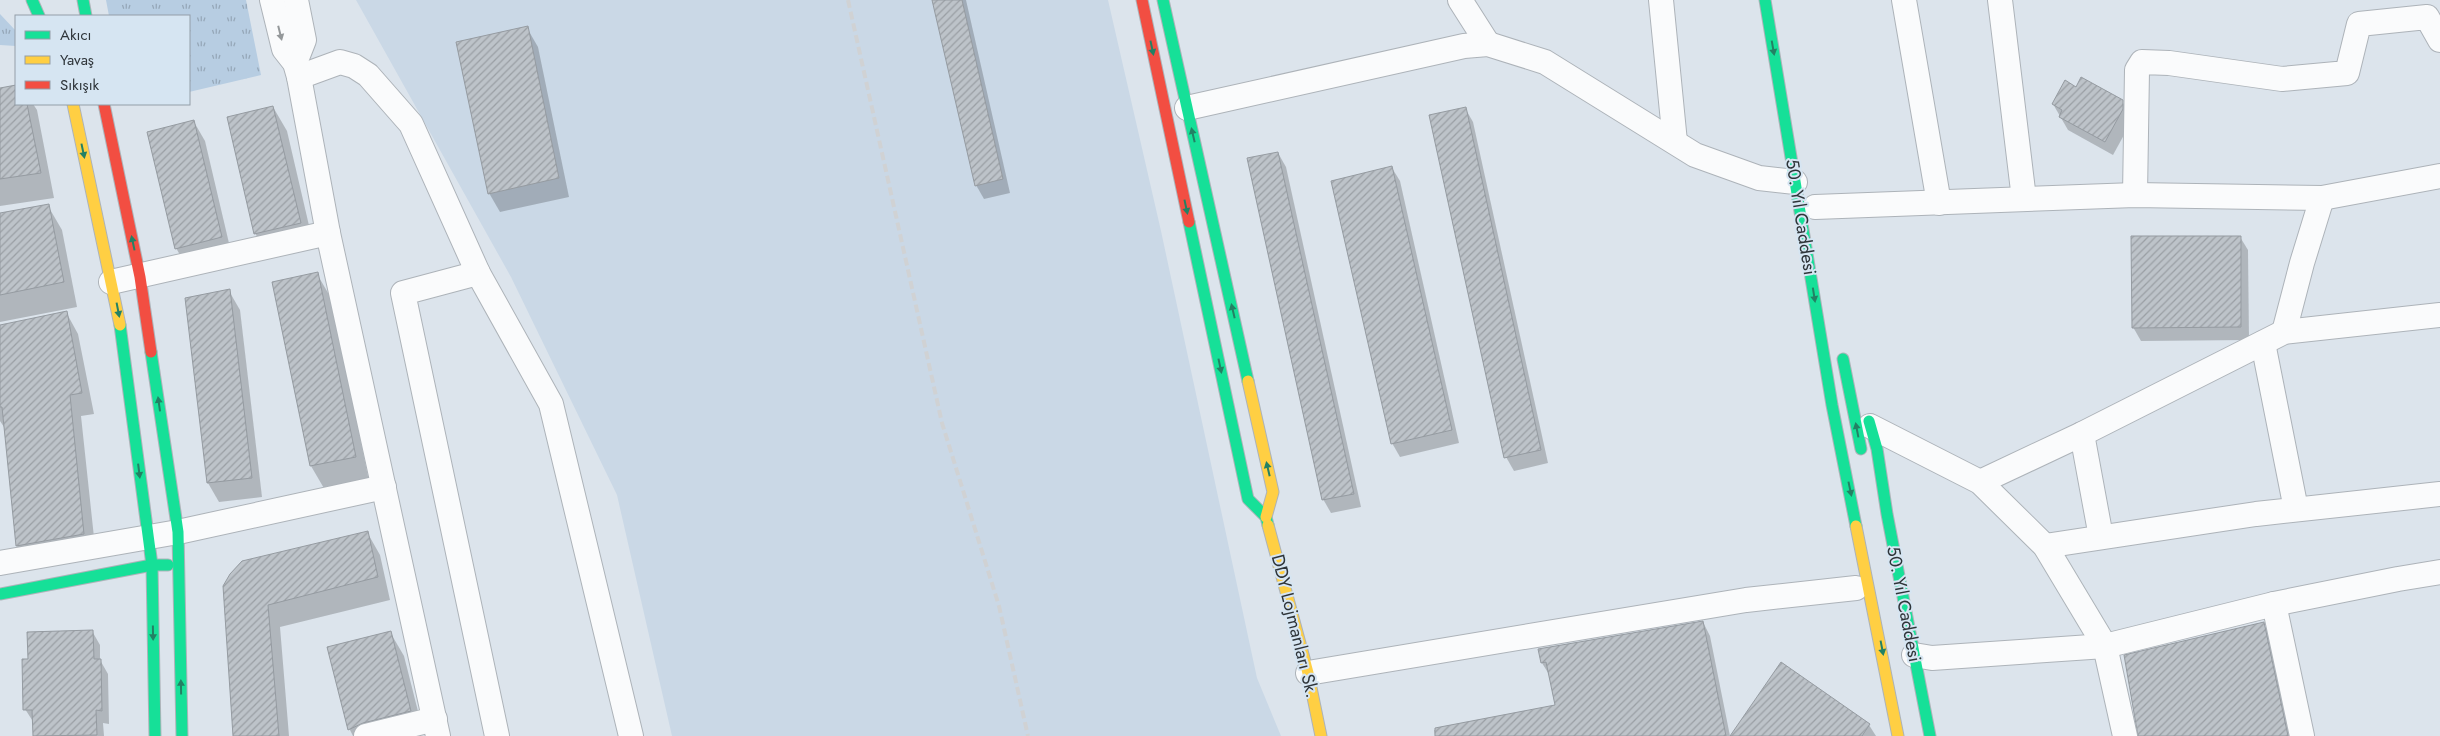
<svg xmlns="http://www.w3.org/2000/svg" width="2440" height="736" viewBox="0 0 2440 736" font-family="Jost,sans-serif">
	<style>
		.built { fill: #cad8e6 }
		.park { fill: url(#park-tufts) }
		.shadow { fill: #0003 }
		.building { fill: url(#building-hatch); stroke: #959ba1 }
		.lines { fill: none; stroke-linecap: round; stroke-linejoin: round }
		.street-casing { stroke: #adb3b9; stroke-width: 26 }
		.fast-casing { stroke: #adb3b9; stroke-width: 13 }
		.slow-casing { stroke: #adb3b9; stroke-width: 13 }
		.jam-casing { stroke: #adb3b9; stroke-width: 13 }
		.street { stroke: #fafbfc; stroke-width: 24 }
		.fast { stroke: #16e098; stroke-width: 11 }
		.slow { stroke: #ffcf43; stroke-width: 11 }
		.jam { stroke: #f24e42; stroke-width: 11 }
		.rail { stroke: #d0d2d4; stroke-width: 4; stroke-dasharray: 8 4; stroke-linecap: butt }
		.oneway { fill: #94989a }
		.oneway2 { fill: #238164 }
		.labels { text-anchor: middle; stroke-width: 4; stroke-linejoin: round; paint-order: stroke }
		.street-label { font-size: 18px; fill: #2e3439; stroke: #d6e5f2 }
	</style>
	<defs>
		<pattern id="park-tufts" width="24" height="20" patternUnits="userSpaceOnUse" patternTransform="scale(1.25)"><rect width="24" height="20" fill="#b7cde2"/><path d="M3 7l-1-3M5 7V3M7 7l1-3M15 17l-1-3M17 17v-4M19 17l1-3" fill="none" stroke="#95a7b8"/></pattern>
		<pattern id="building-hatch" width="6" height="6" patternUnits="userSpaceOnUse" patternTransform="scale(1.25)"><rect width="6" height="6" fill="#bdc3c9"/><path d="M-1 1l2-2M0 6l6-6M5 7l2-2" fill="none" stroke="#9a9fa4"/></pattern>
	</defs>
	<rect width="100%" height="100%" fill="#dce4ec"/>
	<polygon class="built" points="356,0 1108,0 1161,231 1257,678 1281,736 672,736 617,495 511,277"/>
	<g class="park">
		<polygon points="106,0 246,0 261,75 189,92 189,16 109,16"/>
		<polygon points="0,14 16,31 16,46 0,45"/>
	</g>
	<g class="shadow">
		<polygon points="933,0 966,0 1010,193 984,199 976,185"/>
		<polygon points="527,28 538,47 569,197 500,212 489,193"/>
		<polygon points="16,86 16,104 33,104 37,110 54,198 0,206 0,89"/>
		<polygon points="2077,88 2122,101 2130,115 2130,124 2113,155 2068,130 2053,104"/>
		<polygon points="273,107 287,131 314,247 269,258 255,233"/>
		<polygon points="1465,108 1473,122 1548,463 1514,471 1506,457"/>
		<polygon points="194,122 205,141 232,256 187,267 176,248"/>
		<polygon points="1278,153 1286,167 1361,507 1331,513 1323,499"/>
		<polygon points="1392,168 1400,181 1459,443 1400,457 1392,443"/>
		<polygon points="48,206 62,230 77,307 0,322 0,214"/>
		<polygon points="2240,237 2248,250 2249,340 2141,341 2133,327"/>
		<polygon points="317,274 331,298 369,481 325,490 311,466"/>
		<polygon points="229,291 240,310 262,497 219,502 208,483 186,299"/>
		<polygon points="66,312 78,334 94,414 81,416 96,556 30,567 17,546 6,430 0,421 0,326"/>
		<polygon points="367,532 380,555 390,600 280,627 289,736 234,736 225,586"/>
		<polygon points="1703,622 1710,636 1730,736 1435,736 1434,730 1556,706 1550,676 1542,663 1540,650"/>
		<polygon points="2263,623 2271,636 2292,736 2140,736"/>
		<polygon points="92,631 100,645 100,660 108,674 109,724 103,723 104,736 34,736 34,723 25,709 29,660"/>
		<polygon points="390,632 404,656 424,735 353,736 350,730 329,648"/>
		<polygon points="1869,725 1876,736 1742,736"/>
	</g>
	<g class="building">
		<polygon points="932,0 962,0 1003,179 975,186"/>
		<polygon points="528,26 559,178 488,194 456,42"/>
		<polygon points="2081,77 2123,100 2123,109 2105,142 2059,117 2062,110 2052,104 2065,80 2076,87"/>
		<polygon points="16,85 16,104 27,104 41,173 0,179 0,88"/>
		<polygon points="273,106 301,223 254,234 227,117"/>
		<polygon points="1466,107 1541,450 1504,458 1429,115"/>
		<polygon points="194,120 222,237 175,249 147,132"/>
		<polygon points="1278,152 1354,494 1322,500 1247,158"/>
		<polygon points="1392,166 1452,430 1391,444 1331,181"/>
		<polygon points="49,204 64,282 0,295 0,213"/>
		<polygon points="2131,236 2241,236 2241,327 2132,328"/>
		<polygon points="318,272 356,457 310,466 272,282"/>
		<polygon points="230,289 252,478 207,483 185,298"/>
		<polygon points="67,311 82,393 70,395 84,534 16,546 2,407 0,407 0,325"/>
		<polygon points="368,531 378,577 268,605 279,736 233,736 223,586 230,574 242,561"/>
		<polygon points="1703,621 1726,736 1435,736 1435,728 1555,705 1546,662 1541,663 1538,649"/>
		<polygon points="2264,622 2288,736 2138,736 2124,655"/>
		<polygon points="93,630 94,659 101,659 102,711 96,710 97,735 33,736 32,710 23,710 22,659 28,659 27,632"/>
		<polygon points="391,631 411,711 363,723 348,730 327,647"/>
		<polygon points="1781,662 1870,724 1862,736 1730,736"/>
	</g>
	<g class="lines">
		<g class="street-casing">
			<g id="street">
				<polyline points="272,0 284,49 295,63 299,77 328,233"/>
				<polyline points="1460,0 1488,44"/>
				<polyline points="1661,0 1675,142"/>
				<polyline points="1904,0 1939,203"/>
				<polyline points="2000,0 2024,199"/>
				<polyline points="295,63 304,40 296,0"/>
				<polyline points="299,77 340,62 354,66 368,75 411,124 478,273 551,404 631,736"/>
				<polyline points="1187,108 1464,46 1488,44 1545,62 1695,155 1759,178 1795,182"/>
				<polyline points="2135,195 2137,70 2142,62 2169,63 2282,79 2347,73 2359,24 2427,17 2440,40"/>
				<polyline points="1815,207 2135,195 2322,198 2440,176"/>
				<polyline points="478,273 403,293 497,736"/>
				<polyline points="111,282 328,233 438,736"/>
				<polyline points="2284,332 2302,263 2322,198"/>
				<polyline points="2263,343 2296,509"/>
				<polyline points="1870,426 1980,482 2045,546 2105,646 2125,736"/>
				<polyline points="2082,434 2101,537"/>
				<polyline points="1980,482 2082,434 2284,332 2440,315"/>
				<polyline points="2045,546 2256,514 2440,494"/>
				<polyline points="0,563 178,532 384,487"/>
				<polyline points="2274,604 2302,736"/>
				<polyline points="1914,655 1932,658 2105,646 2274,604 2398,579 2440,572"/>
				<polyline points="1308,673 1746,600 1856,588"/>
				<polyline points="366,736 435,719"/>
			</g>
		</g>
		<g class="fast-casing">
			<g id="fast">
				<polyline points="32,0 39,16"/>
				<polyline points="83,0 86,16"/>
				<polyline points="1163,0 1248,381"/>
				<polyline points="1765,0 1832,405 1856,526"/>
				<polyline points="1189,222 1248,499 1266,517 1268,525"/>
				<polyline points="120,325 152,565 155,736"/>
				<polyline points="151,352 178,532 182,736"/>
				<polyline points="1843,359 1861,449"/>
				<polyline points="1869,421 1877,449 1887,514 1930,736"/>
				<polyline points="0,594 152,565 168,565"/>
			</g>
		</g>
		<g class="slow-casing">
			<g id="slow">
				<polyline points="73,104 120,325"/>
				<polyline points="1248,381 1273,492 1266,517"/>
				<polyline points="1268,525 1308,673 1321,736"/>
				<polyline points="1856,526 1898,736"/>
			</g>
		</g>
		<g class="jam-casing">
			<g id="jam">
				<polyline points="1142,0 1189,222"/>
				<polyline points="104,104 140,277 151,352"/>
			</g>
		</g>
		<use href="#street" class="street"/>
		<use href="#fast" class="fast"/>
		<use href="#slow" class="slow"/>
		<use href="#jam" class="jam"/>
		<polyline class="rail" points="848,0 942,423 999,606 1028,736"/>
	</g>
	<defs><path id="oneway-solid" d="M-6-.8H1V-3.2L6.5 0L1 3.2V.8H-6Z" transform="scale(1.25)"/></defs>
	<use class="oneway" href="#oneway-solid" transform="translate(280 33) rotate(76)"/>
	<g class="oneway2">
		<use href="#oneway-solid" transform="translate(1152 48) rotate(78)"/>
		<use href="#oneway-solid" transform="translate(1773 48) rotate(80)"/>
		<use href="#oneway-solid" transform="translate(1193 135) rotate(-103)"/>
		<use href="#oneway-solid" transform="translate(83 151) rotate(78)"/>
		<use href="#oneway-solid" transform="translate(1186 207) rotate(78)"/>
		<use href="#oneway-solid" transform="translate(133 243) rotate(-102)"/>
		<use href="#oneway-solid" transform="translate(1814 295) rotate(81)"/>
		<use href="#oneway-solid" transform="translate(118 310) rotate(79)"/>
		<use href="#oneway-solid" transform="translate(1233 311) rotate(-103)"/>
		<use href="#oneway-solid" transform="translate(1220 366) rotate(78)"/>
		<use href="#oneway-solid" transform="translate(159 404) rotate(-98)"/>
		<use href="#oneway-solid" transform="translate(1857 430) rotate(-101)"/>
		<use href="#oneway-solid" transform="translate(1268 469) rotate(-103)"/>
		<use href="#oneway-solid" transform="translate(139 471) rotate(83)"/>
		<use href="#oneway-solid" transform="translate(1850 489) rotate(78)"/>
		<use href="#oneway-solid" transform="translate(153 633) rotate(89)"/>
		<use href="#oneway-solid" transform="translate(1882 648) rotate(79)"/>
		<use href="#oneway-solid" transform="translate(181 687) rotate(-91)"/>
	</g>
	<g class="labels">
		<g class="street-label">
			<text transform="translate(1801 217) rotate(81)" y="6">50. Yıl Caddesi</text>
			<text transform="translate(1904 604) rotate(79)" y="6">50. Yıl Caddesi</text>
			<text transform="translate(1295 626) rotate(76)" y="6">DDY Lojmanları Sk.</text>
		</g>
	</g>
	<rect x="15" y="15" width="175" height="90" fill="#d6e5f2" stroke="#939ea8"/>
	<rect x="25" y="31" width="25" height="8" fill="#16e098" stroke="#939ea8"/>
	<text x="60" y="40" font-size="15" fill="#2e3439">Akıcı</text>
	<rect x="25" y="56" width="25" height="8" fill="#ffcf43" stroke="#939ea8"/>
	<text x="60" y="65" font-size="15" fill="#2e3439">Yavaş</text>
	<rect x="25" y="81" width="25" height="8" fill="#f24e42" stroke="#939ea8"/>
	<text x="60" y="90" font-size="15" fill="#2e3439">Sıkışık</text>
</svg>
